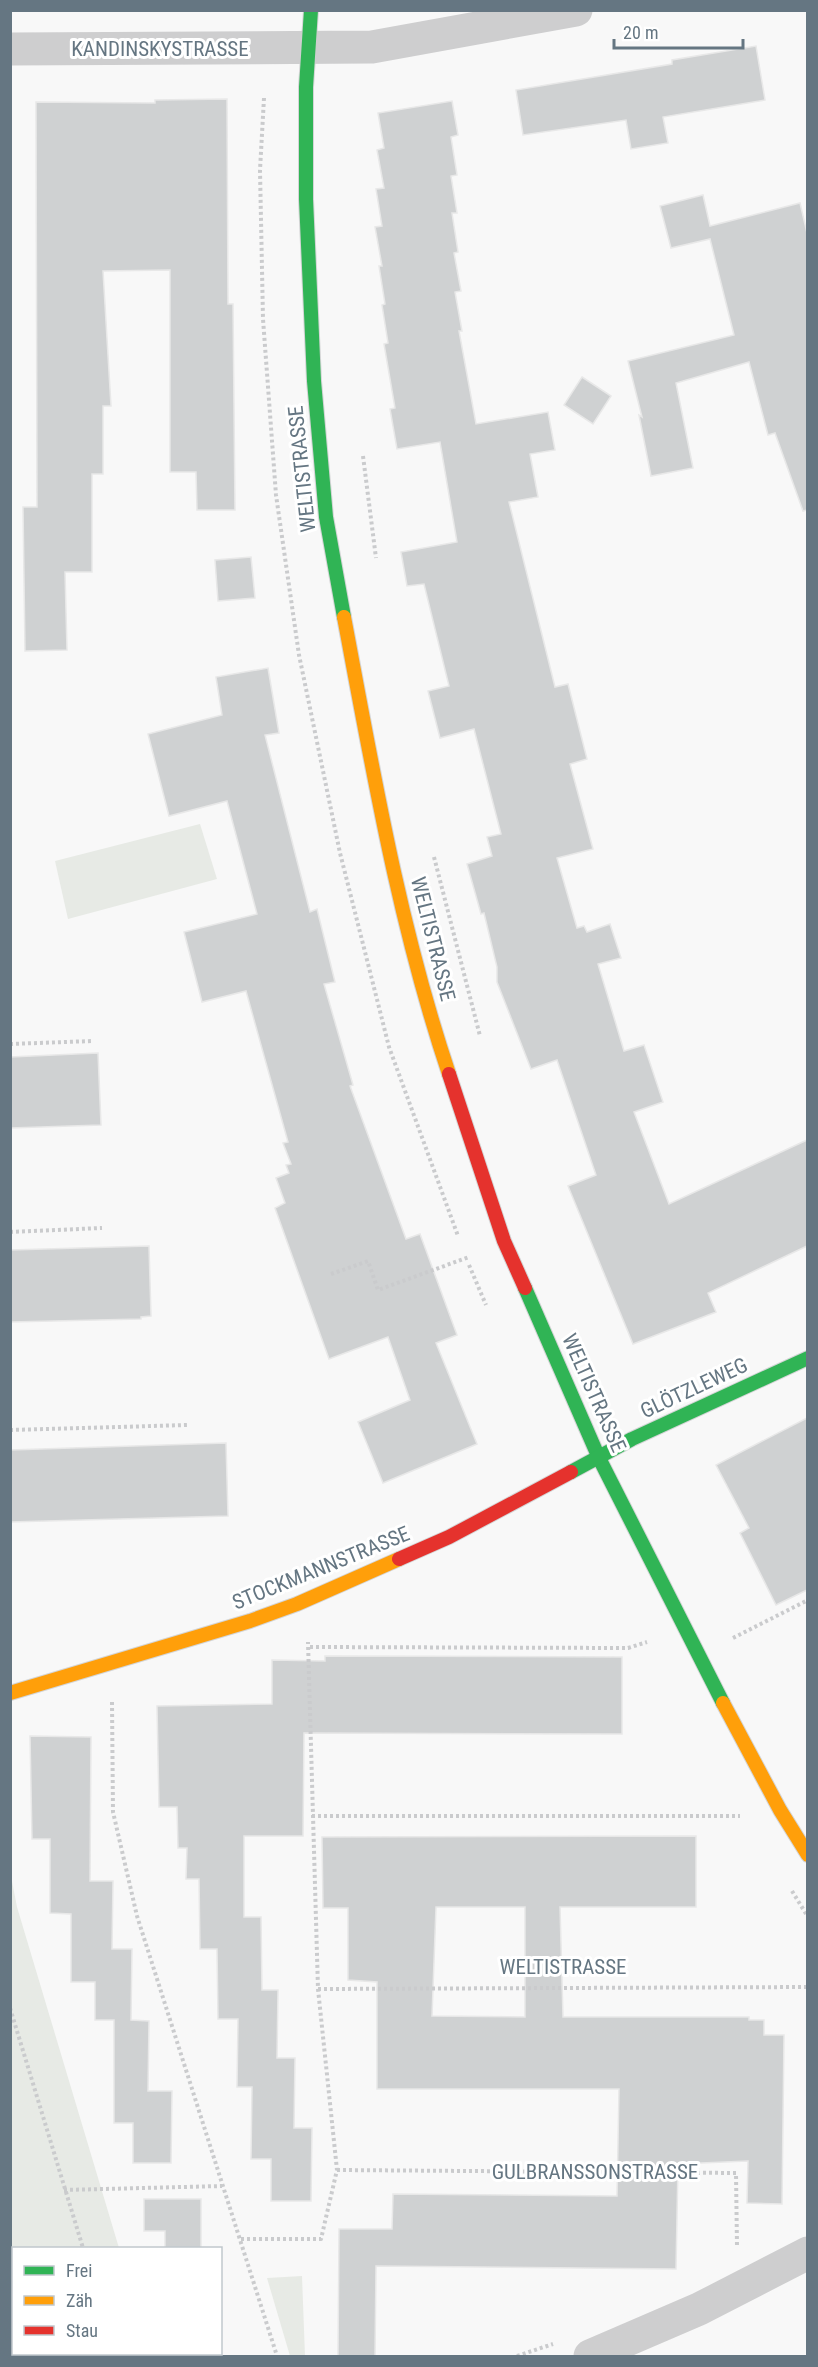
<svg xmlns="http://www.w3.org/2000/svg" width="818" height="2367" viewBox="0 0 818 2367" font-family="'Roboto Condensed',sans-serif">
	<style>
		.green { fill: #e7eae5 }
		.building { fill: #cfd1d2; stroke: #e8e8e8; stroke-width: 1.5; fill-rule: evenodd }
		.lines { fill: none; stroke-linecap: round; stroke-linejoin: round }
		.fast-casing { stroke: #d4d5d6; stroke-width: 16 }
		.slow-casing { stroke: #d4d5d6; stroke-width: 16 }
		.jam-casing { stroke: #d4d5d6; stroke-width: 16 }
		.path { stroke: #cacbcd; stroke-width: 4; stroke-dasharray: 3 3; stroke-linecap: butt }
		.street { stroke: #cececf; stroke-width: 33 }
		.fast { stroke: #30b455; stroke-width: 14 }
		.slow { stroke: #ff9f0a; stroke-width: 14 }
		.jam { stroke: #e5322d; stroke-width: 14 }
		.labels { text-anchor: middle; stroke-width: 6; stroke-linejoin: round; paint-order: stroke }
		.street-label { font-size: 21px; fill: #657682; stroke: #fff }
	</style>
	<rect width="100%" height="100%" fill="#f8f8f8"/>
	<g class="green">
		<polygon points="200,824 217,879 68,919 55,861"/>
		<polygon points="11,1876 17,1907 119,2248 14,2248 14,2354 151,2354 152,2356 11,2356"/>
		<polygon points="302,2276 305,2356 290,2356 267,2278"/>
	</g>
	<g class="building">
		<polygon points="756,46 765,100 663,117 668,143 631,149 626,120 523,135 516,90 672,64 672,60"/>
		<polygon points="227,99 228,304 233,304 235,510 197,510 196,472 170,472 170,270 103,271 111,406 103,406 103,474 92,474 92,572 65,572 67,650 25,651 23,507 37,507 36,102 155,103 155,100"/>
		<polygon points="452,101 458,135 451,137 457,175 451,176 457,213 452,213 458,252 454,253 461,291 455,292 462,331 459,331 476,424 548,412 555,450 530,454 538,497 509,502 555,687 568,684 587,759 570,764 593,849 557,858 577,928 584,926 587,932 610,924 621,958 598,964 624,1051 644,1045 663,1102 634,1112 669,1204 807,1140 807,1246 708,1293 716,1312 633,1344 568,1186 596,1175 557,1060 531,1069 497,982 497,967 484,913 481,914 467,864 492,856 487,837 501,834 474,729 440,738 428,691 449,686 424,584 407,586 401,552 457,542 440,442 397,449 390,409 395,408 384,344 388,343 382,305 385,304 379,266 382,266 375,227 382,226 376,189 384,188 377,150 384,148 378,113"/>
		<polygon points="703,195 710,226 800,203 807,233 807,510 803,511 775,433 768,435 749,362 676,383 693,468 651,476 639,415 642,417 628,361 734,335 710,239 671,248 660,206"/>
		<polygon points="582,377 611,396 593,424 564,405"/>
		<polygon points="251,557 255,598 218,601 215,560"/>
		<polygon points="268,668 279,733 265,735 310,912 317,909 335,982 324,984 353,1085 350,1086 406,1239 420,1234 457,1335 436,1343 477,1444 383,1483 358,1422 410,1400 388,1337 329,1359 275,1208 285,1203 276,1178 289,1173 286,1165 291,1164 283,1143 288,1142 246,991 202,1002 184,932 257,914 227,801 169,816 148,734 222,715 216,677"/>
		<polygon points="98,1053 101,1125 10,1128 10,1057"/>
		<polygon points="149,1246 151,1316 141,1317 141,1319 10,1322 10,1250"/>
		<polygon points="807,1418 807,1590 776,1605 740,1533 749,1528 716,1465"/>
		<polygon points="226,1443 228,1516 10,1522 10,1450"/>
		<polygon points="325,1656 622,1657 622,1734 304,1733 303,1836 244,1836 244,1917 261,1917 262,1990 278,1990 277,2058 295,2058 294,2128 312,2128 311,2201 271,2201 271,2159 251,2159 252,2087 237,2087 238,2019 218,2019 217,1949 200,1949 199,1879 186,1879 187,1848 178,1848 177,1807 159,1807 157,1706 272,1704 272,1660 325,1661"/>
		<polygon points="30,1736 91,1737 90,1881 113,1881 112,1949 132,1949 131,2020 149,2021 148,2091 172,2091 171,2163 133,2163 133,2123 114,2123 114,2020 95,2020 95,1982 71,1982 71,1914 50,1913 50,1839 32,1839"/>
		<path d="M 696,1836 L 696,1907 L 560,1907 L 563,2017 L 749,2017 L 749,2020 L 764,2020 L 764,2035 L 784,2035 L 782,2204 L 747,2203 L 748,2161 L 678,2164 L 676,2269 L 376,2266 L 375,2356 L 338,2356 L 339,2229 L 392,2229 L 393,2194 L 617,2196 L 619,2089 L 377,2089 L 377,1982 L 348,1980 L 348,1908 L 323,1908 L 322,1837 ZM 436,1907 L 525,1907 L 525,2017 L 432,2016 Z"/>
		<polygon points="144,2199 201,2199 201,2248 165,2248 165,2231 144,2231"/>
	</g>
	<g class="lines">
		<g class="fast-casing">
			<g id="fast">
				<polyline points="311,10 306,87 306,199 314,381 326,517 344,617"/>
				<polyline points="525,1288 599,1458 723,1703"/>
				<polyline points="571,1472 632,1439 808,1358"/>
			</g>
		</g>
		<g class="slow-casing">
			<g id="slow">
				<path d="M 344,617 C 373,771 399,925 449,1074"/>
				<polyline points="10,1693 250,1621 297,1604 399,1559"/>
				<polyline points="723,1703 780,1810 808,1855"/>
			</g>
		</g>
		<g class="jam-casing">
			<g id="jam">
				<polyline points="449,1074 504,1241 525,1288"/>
				<polyline points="399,1559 449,1537 571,1472"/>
			</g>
		</g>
		<g class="path">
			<polyline points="264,98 260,170 263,319 276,495 299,655 340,853 389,1047 458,1236"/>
			<polyline points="363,456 376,558"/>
			<polyline points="434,857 480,1036"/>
			<polyline points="10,1044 93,1041"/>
			<polyline points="10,1232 102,1228"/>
			<polyline points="469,1265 486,1305"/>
			<polyline points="331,1274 368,1261 378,1290 469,1257"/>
			<polyline points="10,1430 188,1425"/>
			<polyline points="733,1638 808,1600"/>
			<polyline points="310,1647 628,1648 647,1642"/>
			<polyline points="112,1702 113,1812 137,1916 277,2356"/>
			<polyline points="312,1816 740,1816"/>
			<polyline points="792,1891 808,1917"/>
			<polyline points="318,1989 808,1987"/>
			<polyline points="10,2008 83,2248"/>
			<polyline points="337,2170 736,2173 737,2246"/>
			<polyline points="64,2190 222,2186"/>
			<polyline points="241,2239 321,2239 337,2170 318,1989 308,1642"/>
			<polyline points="116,2354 117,2356"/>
			<polyline points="517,2356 553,2344"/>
		</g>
		<g class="street">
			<polyline points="10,49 372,47 576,10"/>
			<polyline points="590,2356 699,2309 808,2253"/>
		</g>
		<use href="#fast" class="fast"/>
		<use href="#slow" class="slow"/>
		<use href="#jam" class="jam"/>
	</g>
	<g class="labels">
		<g class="street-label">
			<text x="160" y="56">KANDINSKYSTRASSE</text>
			<text transform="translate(302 469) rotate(-96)" y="7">WELTISTRASSE</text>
			<text transform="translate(433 939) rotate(76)" y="7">WELTISTRASSE</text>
			<text transform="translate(694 1388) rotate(-25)" y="7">GLÖTZLEWEG</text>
			<text transform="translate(594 1393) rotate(66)" y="7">WELTISTRASSE</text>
			<text transform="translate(321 1568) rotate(-22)" y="7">STOCKMANNSTRASSE</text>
			<text x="563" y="1974">WELTISTRASSE</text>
			<text x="595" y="2179">GULBRANSSONSTRASSE</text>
		</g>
	</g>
	<rect width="818" height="2367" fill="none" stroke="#657682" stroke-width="24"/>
	<rect x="12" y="2247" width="210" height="108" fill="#ffffff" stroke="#c1c8cd" stroke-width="1.5"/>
	<rect x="24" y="2266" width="30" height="9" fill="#30b455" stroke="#c1c8cd" stroke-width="1.5"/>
	<text x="66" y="2277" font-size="18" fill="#657682">Frei</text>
	<rect x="24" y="2296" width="30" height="9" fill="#ff9f0a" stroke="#c1c8cd" stroke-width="1.5"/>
	<text x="66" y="2307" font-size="18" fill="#657682">Zäh</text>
	<rect x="24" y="2326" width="30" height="9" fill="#e5322d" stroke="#c1c8cd" stroke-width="1.5"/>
	<text x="66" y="2337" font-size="18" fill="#657682">Stau</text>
	<path d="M614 39v9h129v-9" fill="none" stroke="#657682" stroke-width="3"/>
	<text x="623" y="39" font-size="18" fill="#657682" stroke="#ffffff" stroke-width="4.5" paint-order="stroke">20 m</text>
</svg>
